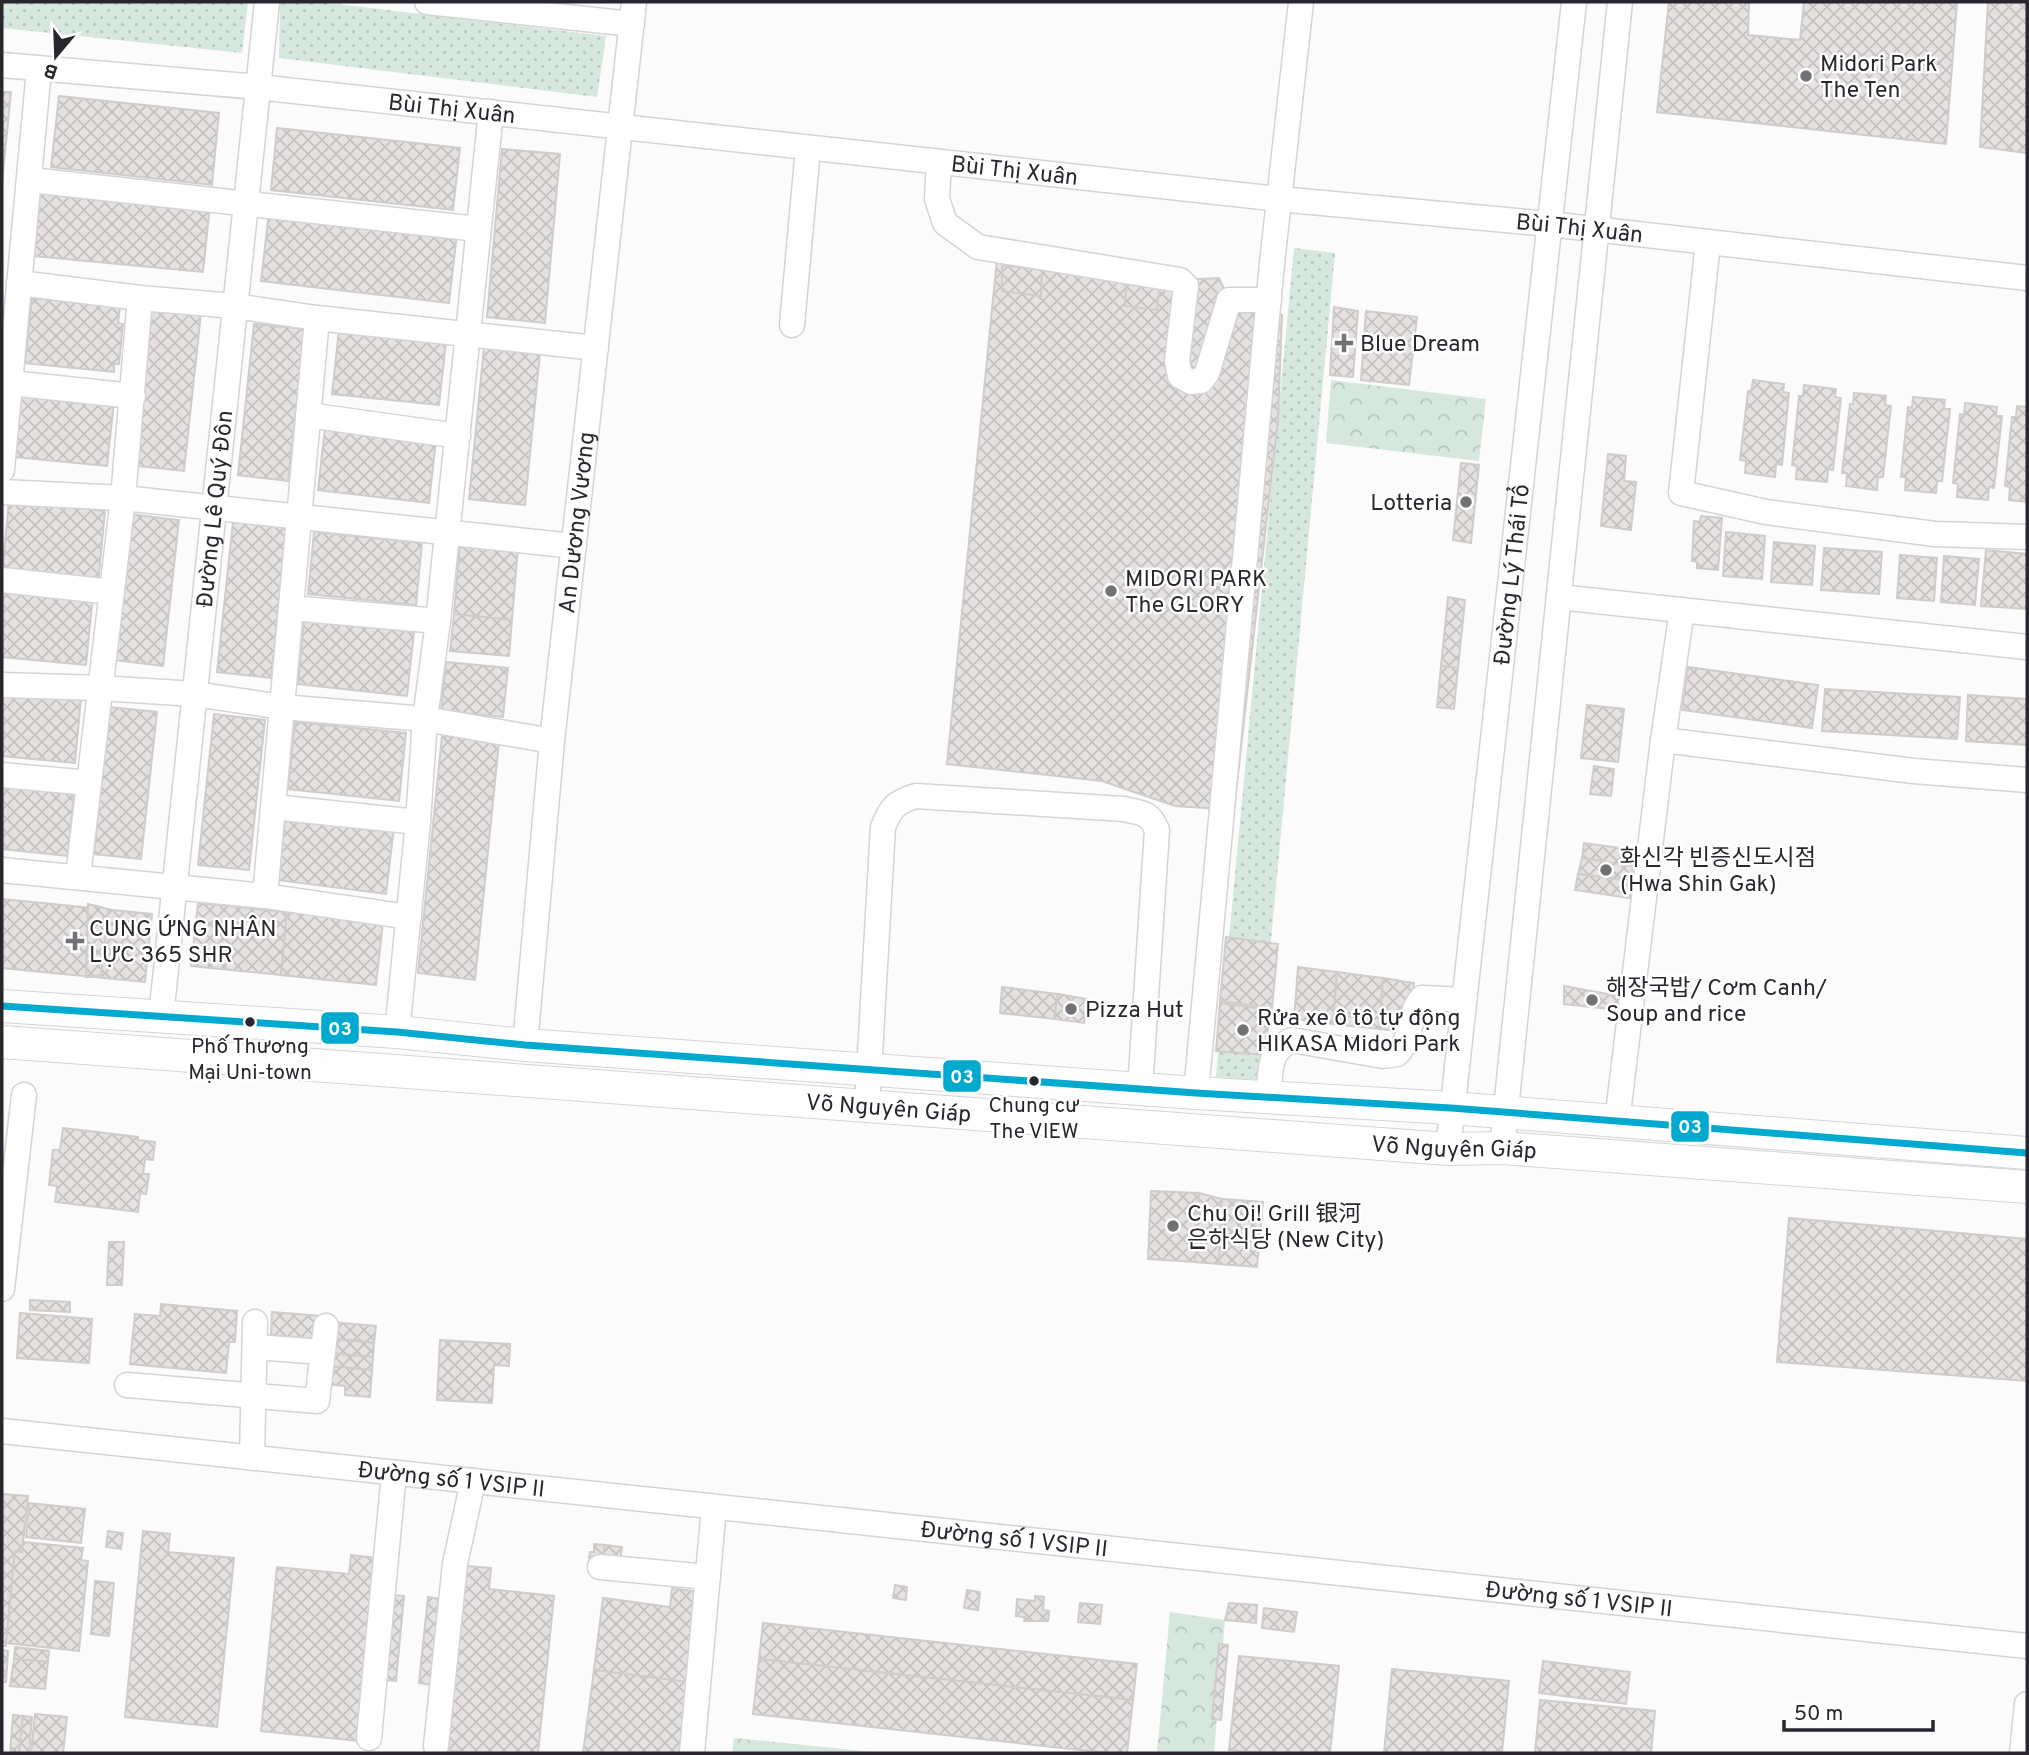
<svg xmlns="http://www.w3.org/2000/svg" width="2029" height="1755" viewBox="0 0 2029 1755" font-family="Overpass,'Noto Sans SC','Noto Sans KR',sans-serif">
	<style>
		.green { fill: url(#green-dots) }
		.forest { fill: url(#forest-crowns) }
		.building { fill: url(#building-cross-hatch); stroke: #cfccca; stroke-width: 2 }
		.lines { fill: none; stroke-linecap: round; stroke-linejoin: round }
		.minor-casing { stroke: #d4d4d7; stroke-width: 27 }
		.major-casing { stroke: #d4d4d7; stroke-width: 34 }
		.minor { stroke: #fefeff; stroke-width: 24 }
		.major { stroke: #fefeff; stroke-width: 32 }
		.bus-1-casing { stroke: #fff; stroke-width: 12 }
		.bus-1 { stroke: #00a9ce; stroke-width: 7 }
		.poi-dot { fill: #727175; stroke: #fff; stroke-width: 2.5 }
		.bus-dot { fill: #29272d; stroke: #fff; stroke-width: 2.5 }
		.labels { text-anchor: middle; stroke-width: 5; stroke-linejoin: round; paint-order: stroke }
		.bus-label { font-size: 21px; fill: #29272d; stroke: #fff }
		.poi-label { font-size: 23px; fill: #29272d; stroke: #fff; text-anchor: start }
		.street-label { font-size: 23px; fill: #29272d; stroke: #fff }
		.line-badge { stroke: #fff; stroke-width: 2.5 }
		.badge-label { font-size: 19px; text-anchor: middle; font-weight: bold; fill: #fff }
	</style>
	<defs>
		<pattern id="green-dots" width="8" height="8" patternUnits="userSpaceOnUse" patternTransform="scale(1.75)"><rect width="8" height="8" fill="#d6e7de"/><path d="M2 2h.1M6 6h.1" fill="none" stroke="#b8c6bf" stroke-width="1.8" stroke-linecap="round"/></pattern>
		<pattern id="forest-crowns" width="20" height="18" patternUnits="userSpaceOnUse" patternTransform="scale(1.75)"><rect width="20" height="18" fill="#d6e7de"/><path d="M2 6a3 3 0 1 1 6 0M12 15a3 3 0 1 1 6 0" fill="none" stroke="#b8c6bf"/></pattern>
		<pattern id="building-cross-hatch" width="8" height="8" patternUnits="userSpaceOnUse" patternTransform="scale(1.75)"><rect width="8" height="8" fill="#e5e2e1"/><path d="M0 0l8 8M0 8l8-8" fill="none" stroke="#c4c2c1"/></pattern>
	</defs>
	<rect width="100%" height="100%" fill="#fbfbfc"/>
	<g class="green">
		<polygon points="2,2 248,2 242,53 2,28"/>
		<polygon points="280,2 320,2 606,36 597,97 279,58"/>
		<polygon points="1294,248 1335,253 1258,1080 1216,1077"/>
	</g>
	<g class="forest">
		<polygon points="1331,380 1486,399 1479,461 1326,443"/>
		<polygon points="1170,1612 1225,1620 1214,1753 1157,1753"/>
		<polygon points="734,1738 883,1753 732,1753"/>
	</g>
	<g class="building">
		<polygon points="1669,2 1749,2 1748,35 1800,40 1804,2 1957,2 1946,144 1657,112"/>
		<polygon points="1988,2 2027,2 2027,153 1980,147"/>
		<polygon points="2,92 11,92 2,183"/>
		<polygon points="59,96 219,113 212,185 51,167"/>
		<polygon points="277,128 460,148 453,210 271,190"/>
		<polygon points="502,149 560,154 545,323 487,317"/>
		<polygon points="40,189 210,205 203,272 34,256"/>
		<polygon points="269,212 457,233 449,303 261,281"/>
		<polygon points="997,259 1160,281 1219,278 1229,300 1282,315 1278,419 1234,810 1175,806 1102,781 947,764"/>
		<polygon points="1002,265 1042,270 1041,296 1002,291"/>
		<polygon points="1127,277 1160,281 1157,310 1125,306"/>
		<polygon points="32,298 120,307 118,323 123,324 119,364 114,364 114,372 25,363"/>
		<polygon points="148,307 201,313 184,471 130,465"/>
		<polygon points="1334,307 1358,311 1353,377 1330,375"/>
		<polygon points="1366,311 1417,317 1409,385 1361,380"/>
		<polygon points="254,324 305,329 288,481 238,475"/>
		<polygon points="339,330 446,342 439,405 332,394"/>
		<polygon points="484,347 540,353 525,505 469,499"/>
		<polygon points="1753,380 1784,384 1783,392 1789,393 1782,465 1776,464 1775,477 1745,473 1746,461 1740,460 1748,391 1751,391"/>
		<polygon points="1804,385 1836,389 1835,397 1841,398 1833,470 1828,469 1827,482 1796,479 1797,466 1792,465 1799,396 1803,396"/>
		<polygon points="21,393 114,402 107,466 15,457"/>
		<polygon points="1854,393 1886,396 1885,405 1891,406 1883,477 1878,477 1877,490 1846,486 1847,473 1842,473 1850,404 1853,404"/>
		<polygon points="1913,397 1945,400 1944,409 1950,409 1942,481 1937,481 1936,493 1905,490 1906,477 1901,477 1908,407 1912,408"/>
		<polygon points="1965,403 1997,407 1996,416 2002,416 1994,488 1989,487 1988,500 1957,497 1958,484 1953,483 1960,414 1964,415"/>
		<polygon points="2017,406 2027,407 2027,502 2009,500 2010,487 2005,486 2012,417 2016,417"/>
		<polygon points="325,427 436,440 429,503 318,490"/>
		<polygon points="1608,454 1626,456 1624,481 1636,482 1631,530 1601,526"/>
		<polygon points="1461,463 1479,465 1471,543 1453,540"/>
		<polygon points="9,501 105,511 98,584 2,574"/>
		<polygon points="129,514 179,520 163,666 113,660"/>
		<polygon points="1701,516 1722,518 1718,570 1697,568 1697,562 1692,561 1694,521 1700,522"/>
		<polygon points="233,522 287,528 271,678 217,672"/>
		<polygon points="314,532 422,543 416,605 308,594"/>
		<polygon points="1726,532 1765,536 1762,579 1723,576"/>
		<polygon points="460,542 518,547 512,620 454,614"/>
		<polygon points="1774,542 1815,546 1812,585 1771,582"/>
		<polygon points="1824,548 1882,552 1879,594 1821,590"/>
		<polygon points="1986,550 2027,554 2027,609 1981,606"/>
		<polygon points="1900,555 1937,558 1934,601 1897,598"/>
		<polygon points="1944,556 1979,559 1975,605 1941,602"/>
		<polygon points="2,585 93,594 86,665 2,657"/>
		<polygon points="1448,597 1465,600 1458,668 1441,666"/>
		<polygon points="454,614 512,620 509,656 450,651"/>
		<polygon points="304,620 414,632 407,696 298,684"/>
		<polygon points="446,662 508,668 503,717 441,711"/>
		<polygon points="1441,666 1458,668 1454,709 1437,707"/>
		<polygon points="1688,667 1818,685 1812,728 1682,710"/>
		<polygon points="1825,689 1960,697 1957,739 1822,731"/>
		<polygon points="2,690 81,698 75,763 2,756"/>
		<polygon points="1968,695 2027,699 2027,745 1966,741"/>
		<polygon points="1587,705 1624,709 1618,762 1581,758"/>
		<polygon points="109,707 157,712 141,859 94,854"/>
		<polygon points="214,714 265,720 249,870 198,865"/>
		<polygon points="295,722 406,733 399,801 288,789"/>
		<polygon points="442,736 499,742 475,980 418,973"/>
		<polygon points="1594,766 1614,769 1611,796 1590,794"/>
		<polygon points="2,785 74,792 68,856 2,849"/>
		<polygon points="286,813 394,827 386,894 277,880"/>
		<polygon points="1584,843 1635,850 1633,866 1582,858"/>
		<polygon points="1582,858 1633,866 1631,881 1578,874"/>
		<polygon points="1578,874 1631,881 1630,898 1575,890"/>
		<polygon points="2,899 152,914 145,982 2,968"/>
		<polygon points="198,903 287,912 281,975 191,966"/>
		<polygon points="88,904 108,909 101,975 86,977"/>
		<polygon points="287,912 383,922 376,985 281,975"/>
		<polygon points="1226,937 1278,944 1272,1008 1220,1001"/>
		<polygon points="1298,967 1337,972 1333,1024 1294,1019"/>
		<polygon points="1337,972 1383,978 1379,1029 1333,1024"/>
		<polygon points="1383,978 1414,983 1409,1032 1379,1029"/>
		<polygon points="1564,986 1619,996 1618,1010 1564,1004"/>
		<polygon points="1002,987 1058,994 1054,1019 1000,1013"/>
		<polygon points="1058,994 1087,999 1084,1023 1054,1019"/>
		<polygon points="1220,1003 1270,1010 1265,1055 1216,1051"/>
		<polygon points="63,1128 138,1137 138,1140 155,1142 153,1160 145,1159 143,1174 149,1174 146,1194 140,1193 138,1212 55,1202 57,1186 49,1185 53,1150 60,1150"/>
		<polygon points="1151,1191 1199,1193 1195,1262 1148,1259"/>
		<polygon points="1199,1193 1222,1199 1219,1264 1195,1262"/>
		<polygon points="1222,1199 1263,1202 1257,1267 1219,1264"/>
		<polygon points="1789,1218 2027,1239 2027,1381 1777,1362"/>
		<polygon points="109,1242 124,1242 122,1285 107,1285"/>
		<polygon points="30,1300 70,1302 70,1312 30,1310"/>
		<polygon points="161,1304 237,1311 235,1342 229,1342 226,1373 130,1364 135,1314 160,1316"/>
		<polygon points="272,1312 321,1316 320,1339 271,1335"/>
		<polygon points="20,1313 92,1319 89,1363 17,1358"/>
		<polygon points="331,1322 376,1326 374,1343 329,1338"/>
		<polygon points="329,1338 374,1343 373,1357 328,1353"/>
		<polygon points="440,1340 510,1344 509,1366 494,1365 492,1403 437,1400"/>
		<polygon points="328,1353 373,1357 372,1370 327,1366"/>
		<polygon points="327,1366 372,1370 370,1397 345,1395 345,1386 325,1384"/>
		<polygon points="2,1494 28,1496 22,1552 15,1551 6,1646 2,1646"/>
		<polygon points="29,1503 85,1509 81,1543 26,1537"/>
		<polygon points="108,1531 123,1533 121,1549 106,1547"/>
		<polygon points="143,1531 170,1534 168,1552 234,1558 217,1727 125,1717"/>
		<polygon points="23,1542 83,1548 81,1560 88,1561 79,1651 6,1643 15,1551 22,1552"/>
		<polygon points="594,1544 605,1545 603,1560 589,1558 590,1552 594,1552"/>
		<polygon points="605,1545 622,1547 620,1561 603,1560"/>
		<polygon points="351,1555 376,1558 358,1741 261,1731 277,1567 349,1574"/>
		<polygon points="467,1566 491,1568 489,1589 554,1596 538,1753 476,1753 443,1750"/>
		<polygon points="95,1581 114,1583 109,1636 91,1634"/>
		<polygon points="895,1585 907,1587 906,1600 893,1598"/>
		<polygon points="672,1588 700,1592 688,1682 594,1670 603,1598 670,1607"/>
		<polygon points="967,1590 980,1592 978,1610 964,1608"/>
		<polygon points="393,1595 404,1596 396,1681 384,1680"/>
		<polygon points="1035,1596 1044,1597 1043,1610 1049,1611 1048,1621 1024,1621 1025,1617 1016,1616 1017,1599 1035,1601"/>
		<polygon points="428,1597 442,1599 432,1685 419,1683"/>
		<polygon points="1080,1603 1102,1605 1100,1624 1078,1622"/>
		<polygon points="1229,1603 1257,1605 1256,1623 1225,1620"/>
		<polygon points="1264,1608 1297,1612 1294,1632 1262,1628"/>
		<polygon points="763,1623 1137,1664 1133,1700 759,1659"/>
		<polygon points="1219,1644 1228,1645 1221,1720 1212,1719"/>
		<polygon points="15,1647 49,1651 48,1662 14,1659"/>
		<polygon points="2,1650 8,1651 6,1682 2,1682"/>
		<polygon points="1239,1656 1339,1666 1330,1753 1261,1753 1229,1750"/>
		<polygon points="14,1659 48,1662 45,1689 10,1686"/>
		<polygon points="759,1659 1133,1700 1127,1753 1108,1753 753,1714"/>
		<polygon points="1543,1661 1630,1672 1626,1704 1539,1693"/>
		<polygon points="1392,1669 1509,1681 1502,1753 1384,1753"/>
		<polygon points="594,1670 688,1682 679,1753 583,1753"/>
		<polygon points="1540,1700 1655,1711 1651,1753 1535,1753"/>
		<polygon points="35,1714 67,1717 63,1753 31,1753"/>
		<polygon points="13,1715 23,1716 19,1753 10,1753"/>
		<polygon points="23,1716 32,1717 29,1753 19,1753"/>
	</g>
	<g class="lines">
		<g class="minor-casing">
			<g id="minor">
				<polyline points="427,2 632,24"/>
				<path id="s1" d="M 2,65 L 258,87 L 1279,199 L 1549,224 L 2027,278"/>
				<polyline points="939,162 937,199 945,223 978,247 1180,280 1186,286 1177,361 1180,376 1191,382 1201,381 1207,373 1229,300 1269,300"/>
				<polyline points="30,180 478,229"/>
				<polyline points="1708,243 1681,493 1766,512 1935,534 2027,537"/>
				<polyline points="19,283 140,298 235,306 317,318 596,348"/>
				<polyline points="792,325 808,148"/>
				<polyline points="10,383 133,396"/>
				<polyline points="308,415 458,436"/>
				<polyline points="2,470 39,69"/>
				<polyline points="2,492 123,498 574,546"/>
				<polyline points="2,580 112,592"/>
				<polyline points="1559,597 2027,647"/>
				<polyline points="291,608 438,621"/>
				<polyline points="2,685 100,688 195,694 282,707 425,719 552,741"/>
				<polyline points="1663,740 1682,610"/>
				<polyline points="2,775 89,783"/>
				<polyline points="273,807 418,822"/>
				<polyline points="2,870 265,896 409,917"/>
				<polyline points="78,876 123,498 140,298"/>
				<polyline points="265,896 317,318"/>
				<path id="s2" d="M 161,1017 L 267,2"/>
				<polyline points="397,1032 418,822 425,719 438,621 491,112"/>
				<path id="s3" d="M 525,1045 L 552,741 L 634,2"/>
				<polyline points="1196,1093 1272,263 1301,2"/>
				<path d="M 1268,1098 C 1271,1074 1267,1050 1292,1040 L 1383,1056 L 1397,1054 C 1415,1034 1406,1017 1422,998 L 1463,1000"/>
				<path d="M 867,1106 L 883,827 C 891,807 896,802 916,796 L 1124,809 C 1141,813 1150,812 1157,830 L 1140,1089"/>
				<polyline points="1617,1122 1663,740 1914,771 2027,780"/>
				<polyline points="1502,1148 1620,2"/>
				<path id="s4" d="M 1448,1149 L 1574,2"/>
				<polyline points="2,1289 24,1095"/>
				<polyline points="255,1347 323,1352"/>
				<polyline points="127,1385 317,1401 326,1326"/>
				<path id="s5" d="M 2,1431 L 2027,1646"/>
				<polyline points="252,1458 255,1322"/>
				<polyline points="600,1567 708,1577"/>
				<polyline points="369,1738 394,1473"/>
				<polyline points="436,1746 455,1564 473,1481"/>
				<polyline points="692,1753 714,1507"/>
				<polyline points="2022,1753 2027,1704"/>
			</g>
		</g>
		<g class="major-casing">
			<g id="major">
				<polyline points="2,1006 397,1032 525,1045 1196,1093 1451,1108 2027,1153"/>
				<path id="s6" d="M 2,1042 L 1448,1149 L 1502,1148 L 2027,1187"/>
			</g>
		</g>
		<use href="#minor" class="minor"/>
		<use href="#major" class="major"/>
		<g class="bus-1-casing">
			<polyline id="bus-1" points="2,1006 397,1032 525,1045 1196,1093 1451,1108 2027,1153"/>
		</g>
		<use href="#bus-1" class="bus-1"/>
	</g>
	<g class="poi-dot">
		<circle cx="1806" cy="76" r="7"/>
		<path d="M1340.5 332.5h7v7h7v7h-7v7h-7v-7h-7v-7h7z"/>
		<circle cx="1466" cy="502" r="7"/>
		<circle cx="1111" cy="591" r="7"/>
		<circle cx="1606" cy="870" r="7"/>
		<path d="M71.5 930.5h7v7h7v7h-7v7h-7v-7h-7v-7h7z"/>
		<circle cx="1592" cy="1000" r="7"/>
		<circle cx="1071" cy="1009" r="7"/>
		<circle cx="1243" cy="1030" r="7"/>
		<circle cx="1173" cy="1226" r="7"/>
	</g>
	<g class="bus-dot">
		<circle cx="250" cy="1022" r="6"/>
		<circle cx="1034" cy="1081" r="6"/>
	</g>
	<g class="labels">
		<g class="bus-label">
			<text x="250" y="1053">Phố Thương<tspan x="250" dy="26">Mại Uni-town</tspan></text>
			<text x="1034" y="1112">Chung cư<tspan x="1034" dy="26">The VIEW</tspan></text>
		</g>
		<g class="poi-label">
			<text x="1820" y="71">Midori Park<tspan x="1820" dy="26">The Ten</tspan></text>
			<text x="1360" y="351">Blue Dream</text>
			<text x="1452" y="510" text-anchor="end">Lotteria</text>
			<text x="1125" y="586">MIDORI PARK<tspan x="1125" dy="26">The GLORY</tspan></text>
			<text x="1620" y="865">화신각 빈증신도시점<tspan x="1620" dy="26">(Hwa Shin Gak)</tspan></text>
			<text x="89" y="936">CUNG ỨNG NHÂN<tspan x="89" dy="26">LỰC 365 SHR</tspan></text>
			<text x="1606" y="995">해장국밥/ Cơm Canh/<tspan x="1606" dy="26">Soup and rice</tspan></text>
			<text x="1085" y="1017">Pizza Hut</text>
			<text x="1257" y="1025">Rửa xe ô tô tự động<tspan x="1257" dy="26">HIKASA Midori Park</tspan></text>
			<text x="1187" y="1221">Chu Oi! Grill 银河<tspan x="1187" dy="26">은하식당 (New City)</tspan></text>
		</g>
		<g class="street-label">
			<text dy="8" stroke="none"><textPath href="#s1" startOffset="452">Bùi Thị Xuân</textPath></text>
			<text dy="8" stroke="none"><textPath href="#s1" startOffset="1018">Bùi Thị Xuân</textPath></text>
			<text dy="8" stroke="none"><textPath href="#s1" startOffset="1586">Bùi Thị Xuân</textPath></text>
			<text dy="8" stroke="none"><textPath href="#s2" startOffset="511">Đường Lê Quý Đôn</textPath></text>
			<text dy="8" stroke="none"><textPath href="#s3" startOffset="525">An Dương Vương</textPath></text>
			<text dy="8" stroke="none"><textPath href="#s4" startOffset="578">Đường Lý Thái Tổ</textPath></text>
			<text dy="8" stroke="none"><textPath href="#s6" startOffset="889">Võ Nguyên Giáp</textPath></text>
			<text dy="8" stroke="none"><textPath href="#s6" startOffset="1456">Võ Nguyên Giáp</textPath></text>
			<text dy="8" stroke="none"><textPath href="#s5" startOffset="452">Đường số 1 VSIP II</textPath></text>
			<text dy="8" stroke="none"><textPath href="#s5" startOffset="1018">Đường số 1 VSIP II</textPath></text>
			<text dy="8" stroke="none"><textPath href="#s5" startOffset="1586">Đường số 1 VSIP II</textPath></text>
		</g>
	</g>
	<g class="line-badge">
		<rect x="320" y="1011" width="40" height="34" rx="7" fill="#00a9ce"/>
		<rect x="942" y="1059" width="40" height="34" rx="7" fill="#00a9ce"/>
		<rect x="1670" y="1110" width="40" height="33" rx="7" fill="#00a9ce"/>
	</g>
	<g class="badge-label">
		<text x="340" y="1035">03</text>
		<text x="962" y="1083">03</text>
		<text x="1690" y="1133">03</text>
	</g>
	<rect width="2029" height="1755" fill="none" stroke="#29272d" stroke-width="7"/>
	<g transform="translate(56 56) rotate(199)" stroke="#ffffff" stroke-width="5" paint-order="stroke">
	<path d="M0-5L12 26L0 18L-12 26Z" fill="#29272d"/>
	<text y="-10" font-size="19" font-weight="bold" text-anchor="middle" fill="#29272d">B</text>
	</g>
	<path d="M1784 1720v10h149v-10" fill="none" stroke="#29272d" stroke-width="3.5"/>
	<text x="1794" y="1720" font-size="21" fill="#29272d" stroke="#ffffff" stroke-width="5" paint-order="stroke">50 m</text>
</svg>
